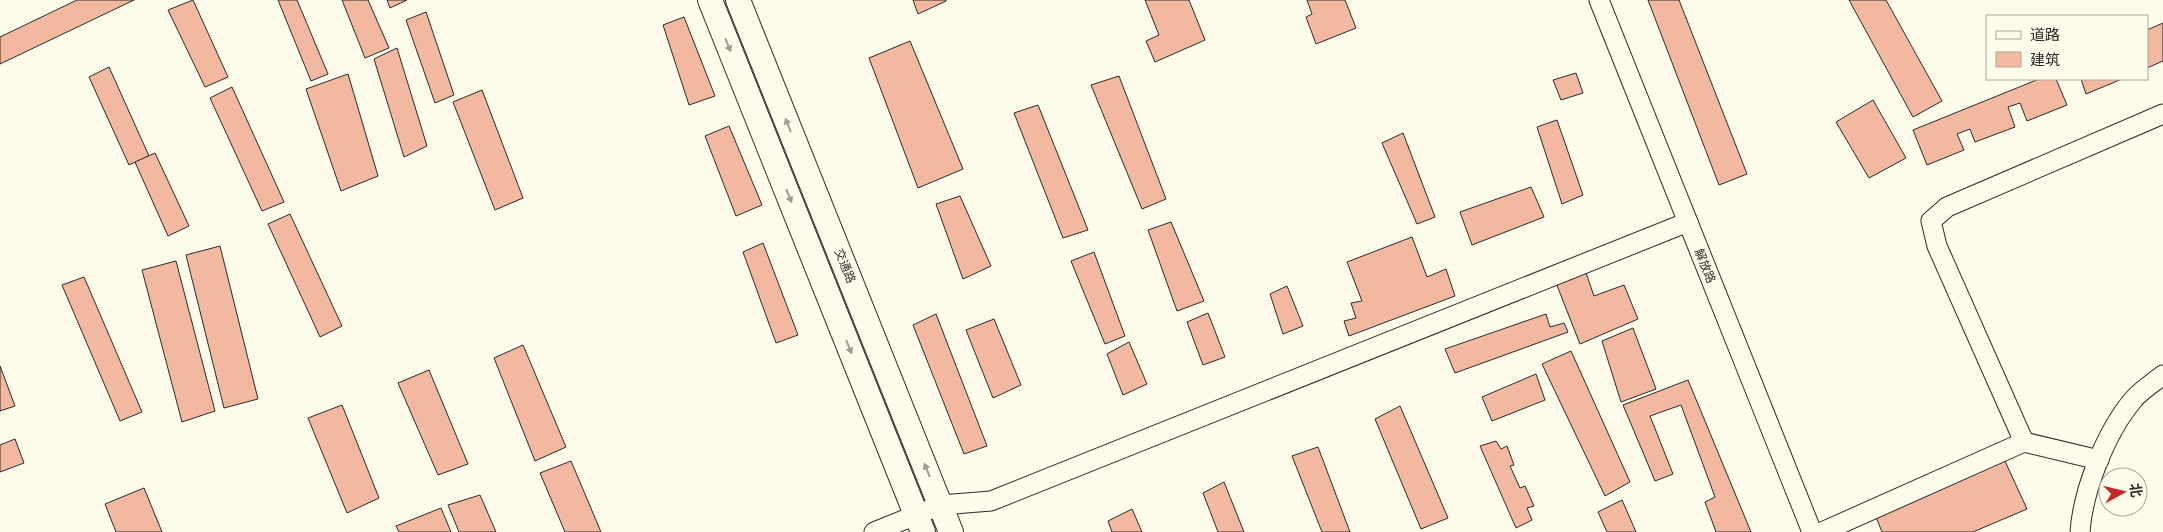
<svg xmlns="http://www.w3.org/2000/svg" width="2163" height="532" viewBox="0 0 2163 532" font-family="Ubuntu,'Noto Sans SC',sans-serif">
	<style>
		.building { fill: #f2b8a0; stroke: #2b2b2b }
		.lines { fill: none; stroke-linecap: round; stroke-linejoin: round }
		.minor-casing { stroke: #2b2b2b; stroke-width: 21 }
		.major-casing { stroke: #2b2b2b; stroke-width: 26 }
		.minor { stroke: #fdfbea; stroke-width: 19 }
		.major { stroke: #fdfbea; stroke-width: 24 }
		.oneway { fill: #9e9d94 }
		.labels { text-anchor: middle; stroke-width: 4; stroke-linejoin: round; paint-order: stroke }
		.street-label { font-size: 12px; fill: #2b2b2b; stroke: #fdfbea }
	</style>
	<rect width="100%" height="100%" fill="#fdfbea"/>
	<g class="building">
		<polygon points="77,0 134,0 0,64 0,37"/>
		<polygon points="193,0 228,77 205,87 168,10"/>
		<polygon points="278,0 297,0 328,74 311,81"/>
		<polygon points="342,0 368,0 389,48 365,58"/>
		<polygon points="387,0 407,0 390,8"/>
		<polygon points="913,0 946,0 946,1 918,14"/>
		<polygon points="1145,0 1189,0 1205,40 1155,62 1146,41 1159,35"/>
		<polygon points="1307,0 1345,0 1356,28 1316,44 1306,17 1312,14"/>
		<polygon points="1648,0 1679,0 1747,174 1719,185"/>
		<polygon points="1849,0 1886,0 1942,101 1913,117"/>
		<polygon points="426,12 454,95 435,103 406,20"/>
		<polygon points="684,17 715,96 689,105 663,25"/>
		<polygon points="2163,23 2163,61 2147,68 2147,30"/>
		<polygon points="910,41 963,169 918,188 869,58"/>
		<polygon points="397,48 427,146 404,157 374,59"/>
		<polygon points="109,67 149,156 129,165 89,77"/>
		<polygon points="1576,73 1583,93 1561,100 1553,80"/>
		<polygon points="348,74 378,176 341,191 306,89"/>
		<polygon points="1119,76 1166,199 1142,209 1091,85"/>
		<polygon points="2039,79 2056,79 2067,105 2027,121 2020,103 2008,107 2015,127 1975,142 1970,129 1957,134 1964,150 1927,165 1913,130"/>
		<polygon points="2077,79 2122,79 2086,94 2081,79"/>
		<polygon points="232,87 284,202 262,211 210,98"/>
		<polygon points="482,90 523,198 495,210 453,102"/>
		<polygon points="1873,100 1906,158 1869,178 1836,122"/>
		<polygon points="1038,105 1088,230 1063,238 1014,113"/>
		<polygon points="1557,120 1583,195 1562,204 1537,127"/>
		<polygon points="729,126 762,205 736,216 705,136"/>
		<polygon points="1403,133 1435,217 1417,224 1382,143"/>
		<polygon points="155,153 189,226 168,236 135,162"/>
		<polygon points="1531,187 1544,217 1472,245 1460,212"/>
		<polygon points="960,196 991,266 963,279 936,204"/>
		<polygon points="290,214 342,326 320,337 268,224"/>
		<polygon points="1171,222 1204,301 1177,311 1148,230"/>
		<polygon points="1412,237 1427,277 1446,269 1455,296 1349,336 1344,321 1356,318 1351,303 1362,301 1347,262"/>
		<polygon points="763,243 798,335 776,343 743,252"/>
		<polygon points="220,246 258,399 224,408 186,255"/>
		<polygon points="1094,252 1125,336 1105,344 1071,261"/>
		<polygon points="176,261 215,411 182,422 142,270"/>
		<polygon points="1585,270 1594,296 1624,285 1638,319 1580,344 1556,283"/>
		<polygon points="84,277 142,412 120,421 62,285"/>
		<polygon points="1287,286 1303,326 1283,334 1270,294"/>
		<polygon points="1208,313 1225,357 1203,365 1187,322"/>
		<polygon points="936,314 987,446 964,454 913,325"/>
		<polygon points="1546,314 1550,327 1564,323 1568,332 1455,373 1445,349"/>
		<polygon points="994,319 1021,385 993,398 966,330"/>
		<polygon points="1633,328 1656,389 1621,402 1602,341"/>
		<polygon points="1129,342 1147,384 1123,395 1107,354"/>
		<polygon points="523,345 566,447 535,461 494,358"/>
		<polygon points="1571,351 1630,482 1605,496 1542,364"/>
		<polygon points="0,366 15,406 0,411"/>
		<polygon points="429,370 468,464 438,475 398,383"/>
		<polygon points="1536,374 1545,400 1492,421 1482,397"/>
		<polygon points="1688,380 1751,532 1716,532 1705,502 1715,497 1681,405 1650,416 1673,474 1655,481 1623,405"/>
		<polygon points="342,405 379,498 347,513 308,418"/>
		<polygon points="1400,406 1448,518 1421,529 1375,419"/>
		<polygon points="15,439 24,463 0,472 0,445"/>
		<polygon points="1496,441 1501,449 1507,446 1514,465 1510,466 1520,488 1525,486 1534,506 1527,508 1532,520 1516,528 1480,446"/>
		<polygon points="1318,447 1350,532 1322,532 1292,456"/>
		<polygon points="2004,459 2027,509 1973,532 1882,532 1876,517"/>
		<polygon points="571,461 601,532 565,532 540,473"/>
		<polygon points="1224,482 1244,532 1218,532 1203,493"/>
		<polygon points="144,488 162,532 116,532 105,504"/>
		<polygon points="480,495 496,532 459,532 448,505"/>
		<polygon points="1622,500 1636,532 1607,532 1598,512"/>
		<polygon points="441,508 451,532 399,532 396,526"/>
		<polygon points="1132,509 1142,532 1112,532 1108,521"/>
	</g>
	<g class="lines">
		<g class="minor-casing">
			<g id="minor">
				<polyline points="1599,0 1812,532"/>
				<polyline points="2024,442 1937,246 1931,221 1947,207 2163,114"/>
				<polyline points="874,532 941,505 991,501 1688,222"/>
				<polyline points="1822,532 2024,442 2099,460"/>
				<path d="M 2080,532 C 2083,490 2106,432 2133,400 C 2141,390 2153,383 2163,375"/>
			</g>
		</g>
		<g class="major-casing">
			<g id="major">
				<polyline points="710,0 923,532"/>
				<polyline points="738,0 951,532"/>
			</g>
		</g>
		<use href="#minor" class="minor"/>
		<use href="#major" class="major"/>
	</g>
	<defs><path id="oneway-solid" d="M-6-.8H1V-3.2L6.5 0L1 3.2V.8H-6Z" transform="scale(1.25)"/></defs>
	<g class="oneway">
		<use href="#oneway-solid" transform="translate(728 45) rotate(68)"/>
		<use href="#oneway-solid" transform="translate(788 125) rotate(-112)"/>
		<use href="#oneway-solid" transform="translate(789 196) rotate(68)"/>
		<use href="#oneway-solid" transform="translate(849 347) rotate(68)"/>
		<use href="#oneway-solid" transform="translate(927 470) rotate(-112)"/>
	</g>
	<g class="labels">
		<g class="street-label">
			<text transform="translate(845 266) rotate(68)" y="4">交通路</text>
			<text transform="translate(1705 266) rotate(68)" y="4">解放路</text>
		</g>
	</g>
	<rect x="1986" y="15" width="162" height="65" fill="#fdfbea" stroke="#a9a89e"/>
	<rect x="1996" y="31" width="25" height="8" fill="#fdfbea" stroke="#a9a89e"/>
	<text x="2030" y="40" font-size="15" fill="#2b2b2b">道路</text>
	<rect x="1996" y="52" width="25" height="15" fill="#f2b8a0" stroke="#a9a89e"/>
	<text x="2030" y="65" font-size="15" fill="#2b2b2b">建筑</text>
	<g transform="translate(2123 492) rotate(82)"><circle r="24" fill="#fdfbea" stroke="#a9a89e"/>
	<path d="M0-4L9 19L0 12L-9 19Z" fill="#c62828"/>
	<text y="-8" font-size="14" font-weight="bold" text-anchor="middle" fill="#2b2b2b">北</text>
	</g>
</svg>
